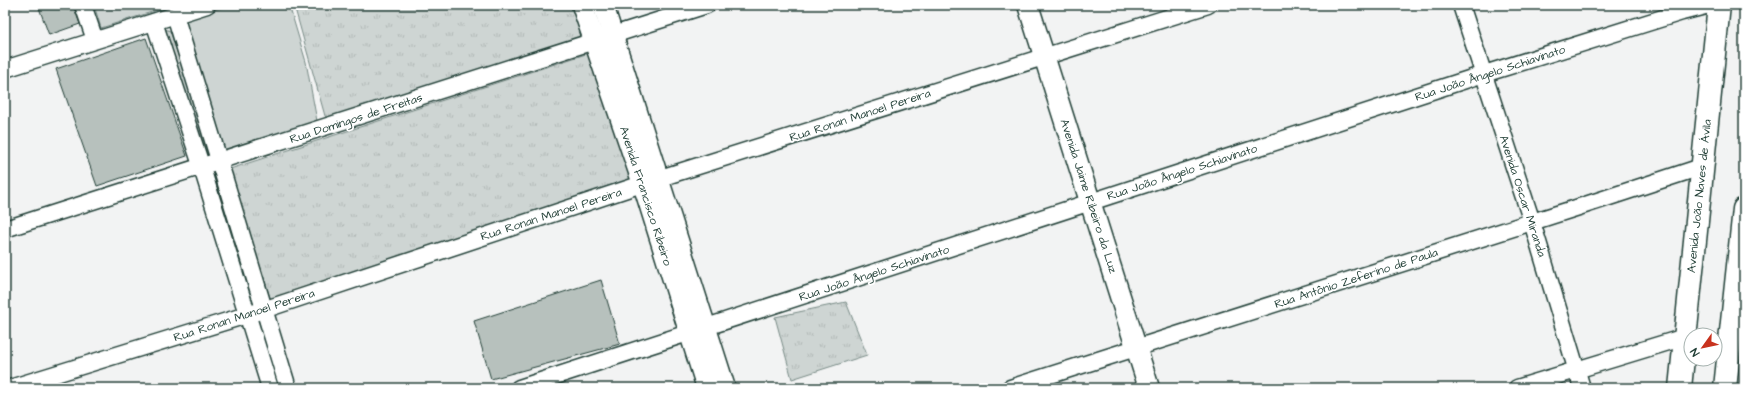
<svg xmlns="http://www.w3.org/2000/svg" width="1749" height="393" viewBox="0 0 1749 393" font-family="'Architects Daughter',sans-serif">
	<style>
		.grass { fill: url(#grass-tufts); stroke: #768984 }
		.park { fill: #ced5d3; stroke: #768984 }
		.building { fill: #b7c1bd; stroke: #1f3d34 }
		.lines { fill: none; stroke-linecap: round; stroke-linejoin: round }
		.minor-casing { stroke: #1f3d34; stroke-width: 19 }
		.tertiary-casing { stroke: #1f3d34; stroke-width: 23 }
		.primary-casing { stroke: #1f3d34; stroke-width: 25 }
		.minor { stroke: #fff; stroke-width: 16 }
		.tertiary { stroke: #fff; stroke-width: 20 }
		.primary { stroke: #fff; stroke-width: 22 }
		.labels { text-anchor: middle; stroke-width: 3.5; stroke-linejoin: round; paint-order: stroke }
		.street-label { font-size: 12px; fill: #1f3d34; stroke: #fff }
	</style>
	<defs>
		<pattern id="grass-tufts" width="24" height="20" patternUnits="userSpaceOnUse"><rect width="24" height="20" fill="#ced5d3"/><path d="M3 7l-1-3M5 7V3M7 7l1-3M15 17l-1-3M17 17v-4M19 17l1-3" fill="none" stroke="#b0b8b6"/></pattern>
	</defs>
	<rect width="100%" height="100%" fill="#f2f3f3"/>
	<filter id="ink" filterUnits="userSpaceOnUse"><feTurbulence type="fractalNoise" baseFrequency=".025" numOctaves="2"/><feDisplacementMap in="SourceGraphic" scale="8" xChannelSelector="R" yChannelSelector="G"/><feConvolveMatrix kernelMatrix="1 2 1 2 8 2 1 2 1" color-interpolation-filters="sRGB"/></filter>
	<g filter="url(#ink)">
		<g class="grass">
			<polygon points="294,5 573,5 585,39 331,120 325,116"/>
			<polygon points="163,28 170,31 209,148 206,155"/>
			<polygon points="589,53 631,180 271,301 230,169"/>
			<polygon points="210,177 217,180 255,302 252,305"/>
			<polygon points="846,302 867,355 792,379 775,317"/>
		</g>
		<g class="park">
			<polygon points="94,5 174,5 101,28"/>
			<polygon points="230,5 289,5 306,62 317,121 223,155 184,20"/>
		</g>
		<g class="building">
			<polygon points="38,5 73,5 80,24 49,35"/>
			<polygon points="146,38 187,156 97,186 56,69"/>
			<polygon points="601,280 620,344 491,379 474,321"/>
		</g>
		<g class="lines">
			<g class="minor-casing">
				<g id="minor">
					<polyline points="83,5 95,40"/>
					<polyline points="1461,5 1532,222 1582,388"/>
					<polyline points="175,15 288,388"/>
					<polyline points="154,22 202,168 270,388"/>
					<polyline points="5,69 207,5"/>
					<polyline points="5,229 707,5"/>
					<polyline points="10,388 263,310 657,179 1208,5"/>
					<polyline points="519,388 1484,74 1682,12 1709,5"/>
					<polyline points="1010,388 1579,207 1701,167"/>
					<polyline points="1517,388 1685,337"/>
				</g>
			</g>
			<g class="tertiary-casing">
				<g id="tertiary">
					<polyline points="582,5 643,184 707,388"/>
					<polyline points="603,5 725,388"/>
					<polyline points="1028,5 1149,388"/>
				</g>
			</g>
			<g class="primary-casing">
				<g id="primary">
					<polyline points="1680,388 1719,5"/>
					<polyline points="1725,388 1744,209"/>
				</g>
			</g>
			<use href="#minor" class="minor"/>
			<use href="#tertiary" class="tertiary"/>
			<use href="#primary" class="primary"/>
		</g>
	</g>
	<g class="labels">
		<g class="street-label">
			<text transform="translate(1490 73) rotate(-18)" y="4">Rua João Ângelo Schiavinato</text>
			<text transform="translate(860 115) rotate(-18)" y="4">Rua Ronan Manoel Pereira</text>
			<text transform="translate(356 118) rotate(-18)" y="4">Rua Domingos de Freitas</text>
			<text transform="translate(1182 172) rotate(-18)" y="4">Rua João Ângelo Schiavinato</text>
			<text transform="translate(646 196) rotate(72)" y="4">Avenida Francisco Ribeiro</text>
			<text transform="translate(1089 196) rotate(72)" y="4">Avenida Jaime Ribeiro da Luz</text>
			<text transform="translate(1523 196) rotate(72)" y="4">Avenida Oscar Miranda</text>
			<text transform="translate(1699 196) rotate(-84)" y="4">Avenida João Naves de Ávila</text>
			<text transform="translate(551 214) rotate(-18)" y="4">Rua Ronan Manoel Pereira</text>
			<text transform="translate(874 273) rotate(-18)" y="4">Rua João Ângelo Schiavinato</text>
			<text transform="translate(1356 278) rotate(-18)" y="4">Rua Antônio Zeferino de Paula</text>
			<text transform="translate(244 315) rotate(-18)" y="4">Rua Ronan Manoel Pereira</text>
		</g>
	</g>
	<rect width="1749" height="393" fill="none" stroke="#fff" stroke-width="20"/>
	<rect x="10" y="10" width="1729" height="373" fill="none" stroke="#1f3d34" stroke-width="1.5" filter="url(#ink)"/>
	<g transform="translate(1703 347) rotate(237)"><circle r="19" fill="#ffffff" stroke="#a5b1ae"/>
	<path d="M0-3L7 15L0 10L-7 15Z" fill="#c8321e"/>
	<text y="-6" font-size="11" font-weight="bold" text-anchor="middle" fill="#1f3d34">N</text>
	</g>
</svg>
